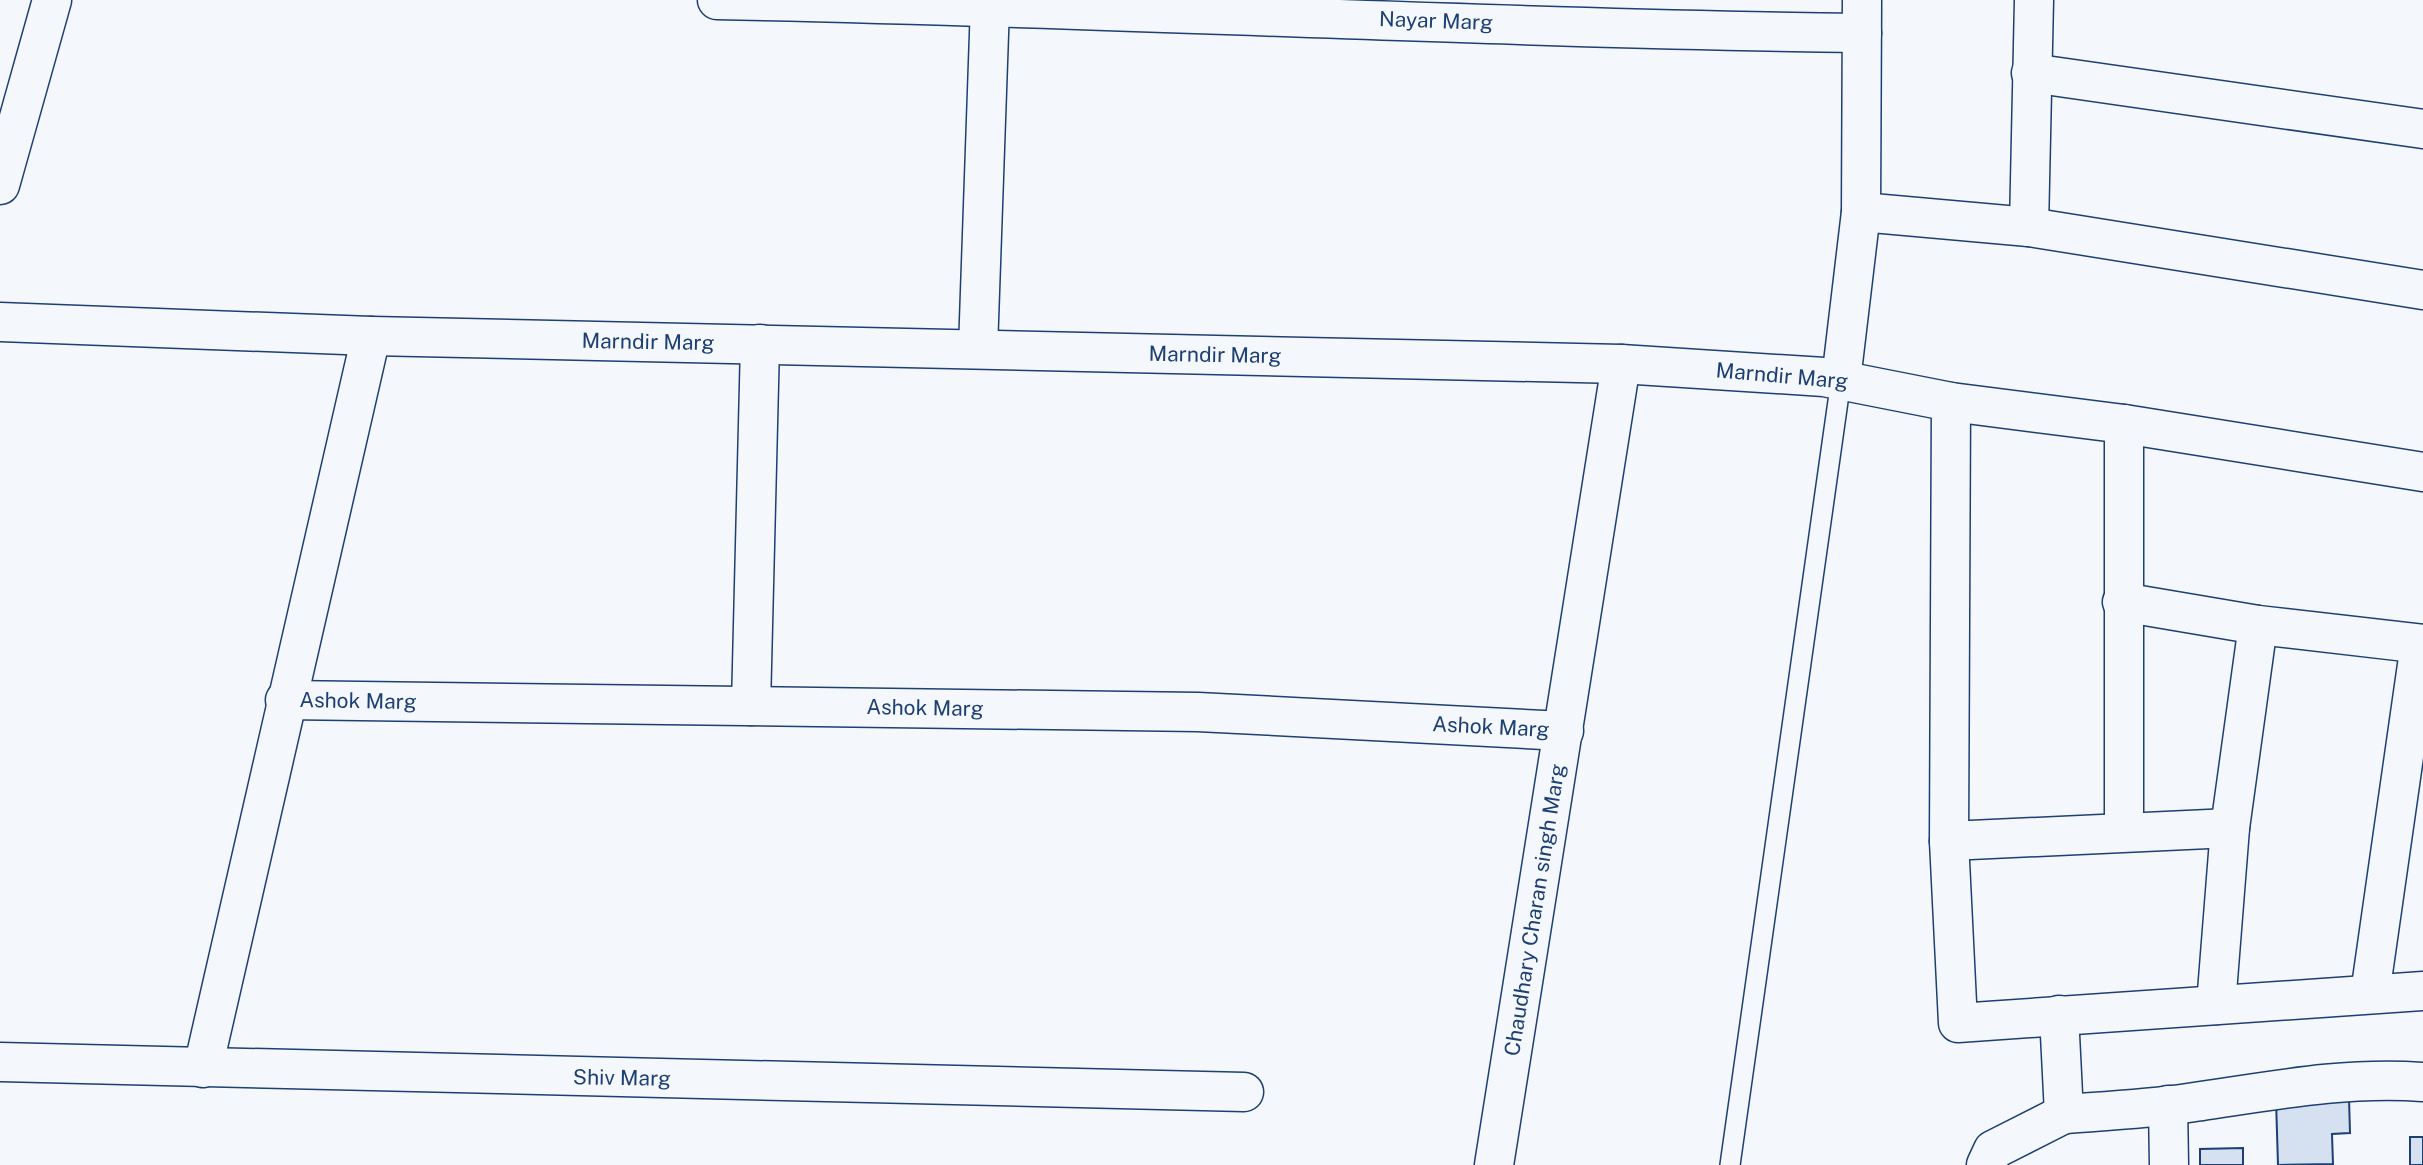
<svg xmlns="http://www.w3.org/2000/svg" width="2423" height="1165" viewBox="0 0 2423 1165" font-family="'Public Sans',sans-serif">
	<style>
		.building { fill: #d5e0f0; stroke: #1d3f73; stroke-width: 2 }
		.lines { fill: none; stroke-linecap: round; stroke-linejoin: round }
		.service-casing { stroke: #1d3f73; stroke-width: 22 }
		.minor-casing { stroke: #1d3f73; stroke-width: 41 }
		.tertiary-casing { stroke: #1d3f73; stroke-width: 41 }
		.service { stroke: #f4f7fb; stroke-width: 19 }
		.minor { stroke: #f4f7fb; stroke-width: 38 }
		.tertiary { stroke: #f4f7fb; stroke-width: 38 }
		.labels { text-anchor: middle; stroke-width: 5; stroke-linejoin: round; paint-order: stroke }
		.street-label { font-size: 21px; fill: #1d3f73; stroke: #f4f7fb }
	</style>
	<rect width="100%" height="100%" fill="#f4f7fb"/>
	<g class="building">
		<polygon points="2349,1098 2350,1133 2332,1134 2333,1164 2278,1165 2276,1100"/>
		<rect x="2410" y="1137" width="13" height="28"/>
		<polygon points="2243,1148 2243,1165 2200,1165 2200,1149"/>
	</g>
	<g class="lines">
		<g class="service-casing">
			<polyline id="service" points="1730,1165 1841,380"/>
		</g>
		<g class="minor-casing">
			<g id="minor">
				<path d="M 717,0 C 1098,7 1480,28 1862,33"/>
				<polyline points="2031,73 2423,129"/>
				<polyline points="1861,212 2029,227 2423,290"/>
				<polyline points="2029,227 2034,0"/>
				<polyline points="0,322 371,336 1621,364 1824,377 1951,402 2124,424 2423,472"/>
				<polyline points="978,349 990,5"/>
				<polyline points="1841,380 1861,212 1862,0"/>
				<polyline points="1951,402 1949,841 1958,1023 2423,991"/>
				<polyline points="2122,602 2258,625 2423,644"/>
				<polyline points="285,700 1198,712 1564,731"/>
				<polyline points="751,706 760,344"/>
				<polyline points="2124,832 2124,424"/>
				<polyline points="1949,841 2230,828"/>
				<polyline points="2370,994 2420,644"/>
				<polyline points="2216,1005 2230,828 2258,625"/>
				<path d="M 2059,1015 L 2064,1114 C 2105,1111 2147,1109 2188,1103 C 2266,1092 2343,1076 2423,1082"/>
				<polyline points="0,1062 1244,1092"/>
				<polyline points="203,1068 371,336"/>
				<polyline points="2168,1105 2169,1165"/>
				<polyline points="1494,1165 1621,364"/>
				<polyline points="1986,1165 1993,1150 2064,1114"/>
			</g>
		</g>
		<g class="tertiary-casing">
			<polyline id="tertiary" points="0,185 52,0"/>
		</g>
		<use href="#service" class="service"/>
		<use href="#minor" class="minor"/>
		<use href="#tertiary" class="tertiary"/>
	</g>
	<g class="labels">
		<g class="street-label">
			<text transform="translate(1436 21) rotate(2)" y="7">Nayar Marg</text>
			<text transform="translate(648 342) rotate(1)" y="7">Marndir Marg</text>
			<text transform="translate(1215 355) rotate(1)" y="7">Marndir Marg</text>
			<text transform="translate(1782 376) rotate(5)" y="7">Marndir Marg</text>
			<text transform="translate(358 701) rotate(1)" y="7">Ashok Marg</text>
			<text transform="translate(925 708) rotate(1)" y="7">Ashok Marg</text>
			<text transform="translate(1491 727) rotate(3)" y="7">Ashok Marg</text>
			<text transform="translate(1535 910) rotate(-81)" y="7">Chaudhary Charan singh Marg</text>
			<text transform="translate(622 1078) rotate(1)" y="7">Shiv Marg</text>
		</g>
	</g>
</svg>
